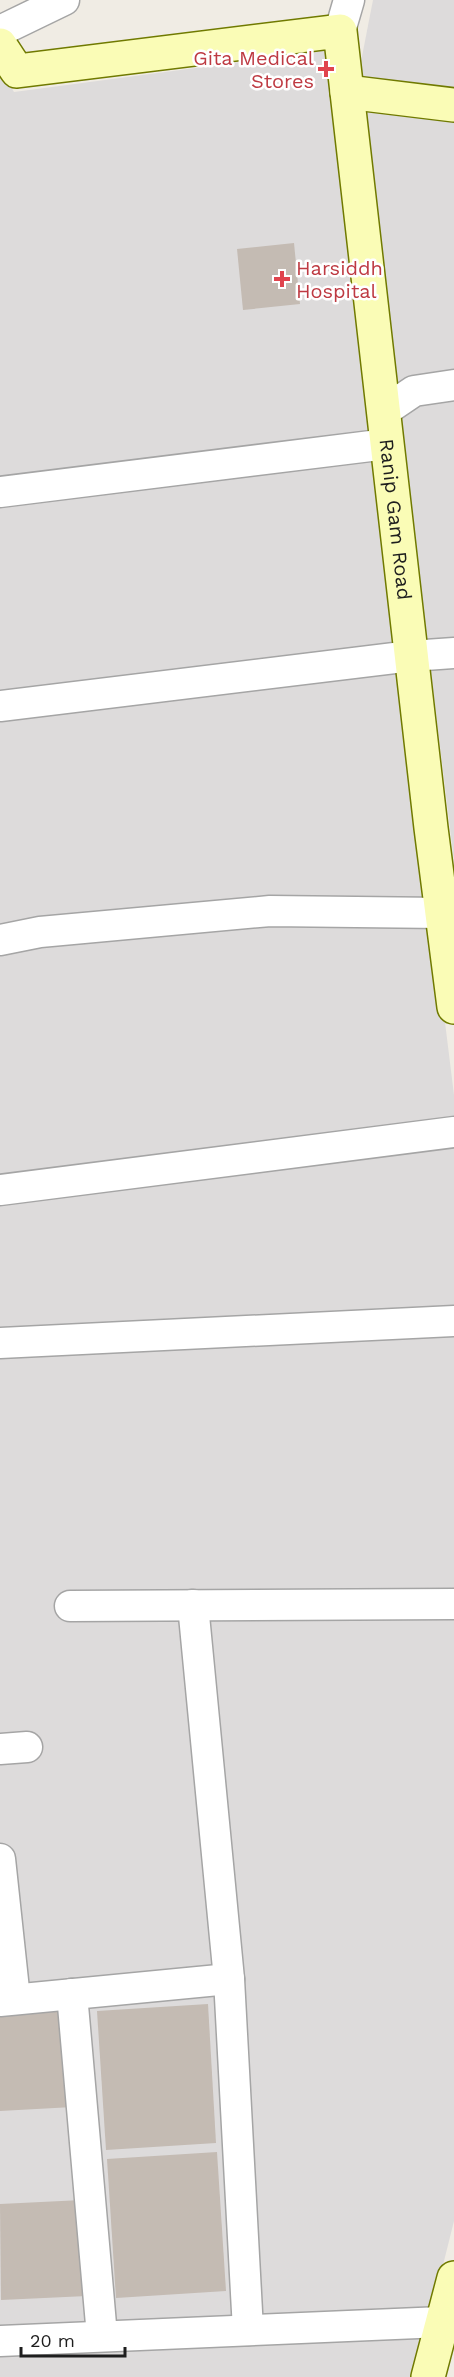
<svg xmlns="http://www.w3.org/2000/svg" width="454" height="2377" viewBox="0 0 454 2377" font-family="'Work Sans',sans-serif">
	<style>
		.residential { fill: #dddbdb }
		.building { fill: #c4bbb3 }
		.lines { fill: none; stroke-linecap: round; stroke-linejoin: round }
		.street-casing { stroke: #a5a5a5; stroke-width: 33 }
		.secondary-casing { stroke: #707a00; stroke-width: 36 }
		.street { stroke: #fff; stroke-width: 30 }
		.secondary { stroke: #fafcb6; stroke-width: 33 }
		.health-dot { fill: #e0444e; stroke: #fff; stroke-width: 2 }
		.labels { text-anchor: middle; stroke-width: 5; stroke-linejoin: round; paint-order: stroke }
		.health-label { font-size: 20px; fill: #be3a42; stroke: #fff; text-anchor: end }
		.street-label { font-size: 20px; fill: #1e1e1e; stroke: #fff }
	</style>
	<rect width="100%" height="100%" fill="#f0ece4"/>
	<g class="residential">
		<polygon points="373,0 454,0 454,93 357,82"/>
		<polygon points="325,51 454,1095 454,2221 415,2377 0,2377 0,69 14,92"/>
		<polygon points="362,107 454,117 454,861"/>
	</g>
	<g class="building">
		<polygon points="294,243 300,304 243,310 237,249"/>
		<polygon points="208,2004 216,2143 106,2150 97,2011"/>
		<polygon points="68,2011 73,2107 0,2111 0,2015"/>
		<polygon points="217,2152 226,2291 116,2298 107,2159"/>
		<polygon points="82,2200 87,2296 1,2300 0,2204"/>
	</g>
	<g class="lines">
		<g class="street-casing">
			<g id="street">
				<polyline points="0,31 64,0"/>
				<polyline points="340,31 349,0"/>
				<polyline points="383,412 414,391 454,385"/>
				<polyline points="0,492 387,444"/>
				<polyline points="0,706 411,656 454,653"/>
				<polyline points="0,940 40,932 270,911 442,913"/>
				<polyline points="0,1190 454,1132"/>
				<polyline points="0,1343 454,1321"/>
				<polyline points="193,1605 229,1979 248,2330"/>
				<polyline points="70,1606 454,1604"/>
				<polyline points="0,1749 27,1747"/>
				<polyline points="0,1859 15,1999"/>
				<polyline points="72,1994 102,2336"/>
				<polyline points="0,2001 229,1979"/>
				<polyline points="0,2341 442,2322"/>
			</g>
		</g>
		<g class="secondary-casing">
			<g id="secondary">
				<path id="s1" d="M 0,45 L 17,71 L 340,31 L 431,828 L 454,1007"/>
				<polyline points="347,92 454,105"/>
				<polyline points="428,2377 454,2278"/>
			</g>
		</g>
		<use href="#street" class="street"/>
		<use href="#secondary" class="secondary"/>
	</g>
	<g class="health-dot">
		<path d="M323 60h6v6h6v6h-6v6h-6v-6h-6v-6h6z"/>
		<path d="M279 270h6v6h6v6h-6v6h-6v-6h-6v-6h6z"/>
	</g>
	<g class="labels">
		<g class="health-label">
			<text x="314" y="65">Gita Medical<tspan x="314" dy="23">Stores</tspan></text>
			<text x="296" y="275" text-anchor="start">Harsiddh<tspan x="296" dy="23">Hospital</tspan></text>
		</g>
		<g class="street-label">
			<text dy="7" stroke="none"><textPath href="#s1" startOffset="848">Ranip Gam Road</textPath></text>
		</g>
	</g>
	<path d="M21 2347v9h104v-9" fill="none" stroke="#1e1e1e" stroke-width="3"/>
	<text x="30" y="2347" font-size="18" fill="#1e1e1e" stroke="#ffffff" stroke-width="4.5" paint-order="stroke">20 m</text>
</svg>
